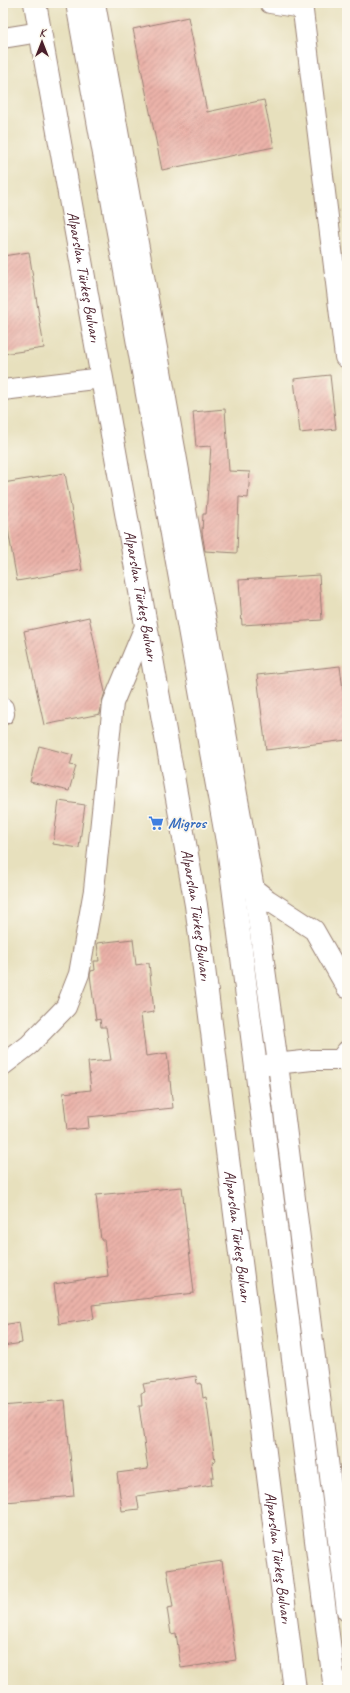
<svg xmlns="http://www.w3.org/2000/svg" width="350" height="1693" font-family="Caveat,sans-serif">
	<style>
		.building { fill: url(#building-hatch) }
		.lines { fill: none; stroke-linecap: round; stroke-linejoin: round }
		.street-casing { stroke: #988074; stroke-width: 22 }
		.secondary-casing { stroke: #988074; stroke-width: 24 }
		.street { stroke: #fff; stroke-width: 20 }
		.secondary { stroke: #fff; stroke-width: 22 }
		.labels { text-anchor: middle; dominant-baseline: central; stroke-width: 3.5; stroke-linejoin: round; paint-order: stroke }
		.street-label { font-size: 16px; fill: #4a1f2b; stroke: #fbf7ec }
		.shop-label { font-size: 16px; font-weight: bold; fill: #366cbe; stroke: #fbf7ec; text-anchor: start }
	</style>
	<defs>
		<pattern id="building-hatch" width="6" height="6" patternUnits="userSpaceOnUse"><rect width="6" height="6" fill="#ebb2a9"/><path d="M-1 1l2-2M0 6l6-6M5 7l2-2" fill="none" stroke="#c0908a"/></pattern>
	</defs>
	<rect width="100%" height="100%" fill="#fbf7ec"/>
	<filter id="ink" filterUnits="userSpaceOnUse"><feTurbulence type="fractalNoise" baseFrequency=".025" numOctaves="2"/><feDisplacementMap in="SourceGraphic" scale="8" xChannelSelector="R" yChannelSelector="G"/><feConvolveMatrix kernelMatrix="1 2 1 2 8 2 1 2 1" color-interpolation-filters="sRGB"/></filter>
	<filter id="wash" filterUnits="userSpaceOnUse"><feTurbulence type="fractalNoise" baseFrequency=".012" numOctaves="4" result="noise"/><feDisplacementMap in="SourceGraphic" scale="16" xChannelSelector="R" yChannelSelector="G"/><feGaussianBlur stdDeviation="0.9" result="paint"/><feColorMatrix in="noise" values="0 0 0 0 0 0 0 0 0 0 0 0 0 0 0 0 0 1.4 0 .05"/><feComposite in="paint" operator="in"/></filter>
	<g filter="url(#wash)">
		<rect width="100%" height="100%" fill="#e7e0bd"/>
		<g id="blocks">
			<!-- building -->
			<path class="building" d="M188 17 207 112 264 100 274 147 162 170 133 29Z
				M29 252 44 348 3 354V256Z
				M330 375 336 429 300 433 294 379Z
				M225 409 229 471 250 472 248 498 239 497 237 553 205 551 202 532 203 514H206L211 446 196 447 193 412Z
				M65 473 82 570 17 581 3 501V483Z
				M319 575 322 620 242 625 239 580Z
				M89 617 105 692 102 702 100 714 44 725 24 631Z
				M340 666 347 721V740L266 750 257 675Z
				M39 746 73 755 70 765 76 766 69 791 30 782Z
				M59 801 85 805 79 848 53 844Z
				M133 939 136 965 149 963 154 1012 141 1014 146 1056 167 1053 173 1108 88 1117 89 1128 67 1130 63 1093 91 1090 88 1062 111 1060 106 1027H101L100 1019 96 1020 90 975 91 971 95 970 94 961H99L97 943Z
				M182 1187 194 1293 92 1305 94 1319 59 1324 54 1284 108 1276 104 1240H101L96 1195Z
				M19 1322 22 1343 3 1346V1325Z
				M196 1376 197 1384 201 1383 203 1398 206 1397 215 1461 212 1462 214 1477H211L212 1485 137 1496 139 1509 122 1511 117 1473 148 1469 139 1406H142L141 1393 145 1392 143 1384Z
				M65 1400 74 1496 6 1502 3 1466V1406Z
				M222 1561 236 1660 181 1668 176 1633 171 1634 167 1608 173 1607 167 1569Z"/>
		</g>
	</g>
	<g filter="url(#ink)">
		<use href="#blocks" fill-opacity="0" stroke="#988074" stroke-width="1"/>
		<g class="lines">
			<!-- street casing -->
			<g class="street-casing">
				<path id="street" d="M95 3 254 889 278 1064 347 1611
					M270 3 302 8
					M302 3 345 357 347 358
					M3 38 40 32
					M3 390 102 378
					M3 708 4 714
					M249 885 268 900 314 930 347 988
					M3 1065 29 1045 66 1007 79 974 94 890 113 703 146 624
					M266 1065 312 1060H340L347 1051"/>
			</g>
			<!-- secondary casing -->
			<g class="secondary-casing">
				<g id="secondary">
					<path id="s1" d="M35 3 196 905 295 1690"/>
					<path d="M77 3 228 847 335 1690"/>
				</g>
			</g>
			<!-- street -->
			<use href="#street" class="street"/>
			<!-- secondary -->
			<use href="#secondary" class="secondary"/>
		</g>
	</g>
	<!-- icons -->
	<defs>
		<g id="supermarket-bare" transform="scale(1.2)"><path d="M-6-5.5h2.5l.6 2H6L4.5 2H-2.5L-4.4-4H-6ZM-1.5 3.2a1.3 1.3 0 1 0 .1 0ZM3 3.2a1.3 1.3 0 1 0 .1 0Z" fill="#3f7fe0" stroke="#fbf7ec" stroke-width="2.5" paint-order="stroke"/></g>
	</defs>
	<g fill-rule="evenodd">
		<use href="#supermarket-bare" x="156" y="823"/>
	</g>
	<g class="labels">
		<!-- street labels -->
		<g class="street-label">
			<text stroke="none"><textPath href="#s1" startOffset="278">Alparslan Türkeş Bulvarı</textPath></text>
			<text stroke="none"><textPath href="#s1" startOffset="602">Alparslan Türkeş Bulvarı</textPath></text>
			<text stroke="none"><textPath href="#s1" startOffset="926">Alparslan Türkeş Bulvarı</textPath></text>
			<text stroke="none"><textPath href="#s1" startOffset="1250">Alparslan Türkeş Bulvarı</textPath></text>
			<text stroke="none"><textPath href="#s1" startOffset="1574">Alparslan Türkeş Bulvarı</textPath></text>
		</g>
		<!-- shop labels -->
		<g class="shop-label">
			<text x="168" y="823">Migros</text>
		</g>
	</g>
	<!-- margin -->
	<rect width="350" height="1693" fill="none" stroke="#fbf7ec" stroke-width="16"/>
	<!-- north arrow -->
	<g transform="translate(42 42)" stroke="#fbf7ec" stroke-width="3" paint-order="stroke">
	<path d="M0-3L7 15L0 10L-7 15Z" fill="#4a1f2b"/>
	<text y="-6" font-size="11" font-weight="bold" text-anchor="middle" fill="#4a1f2b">K</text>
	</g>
</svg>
